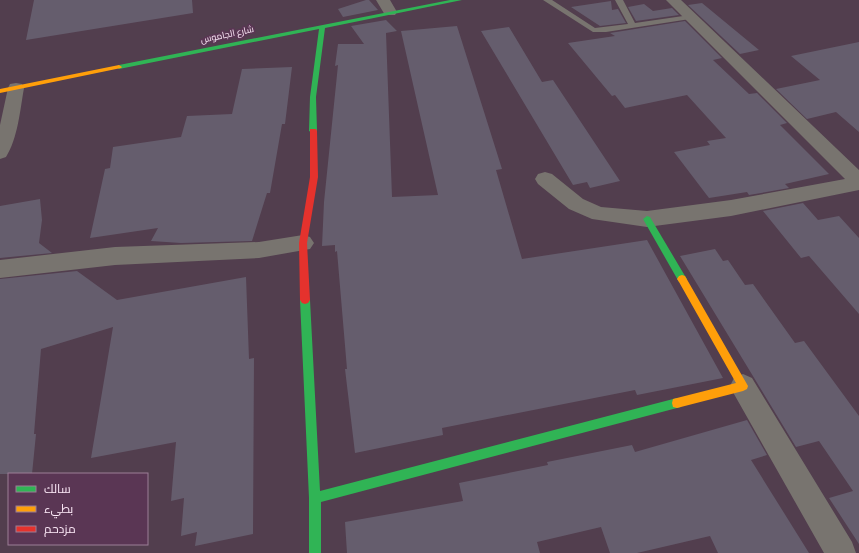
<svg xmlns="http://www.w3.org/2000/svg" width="859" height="553" font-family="Barlow,Cairo,sans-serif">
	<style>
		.building { fill: #655d6d }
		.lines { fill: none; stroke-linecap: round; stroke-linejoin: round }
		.lane { fill: #78746f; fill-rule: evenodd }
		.street { fill: #78746f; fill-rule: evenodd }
		.fast { fill: #30b455; fill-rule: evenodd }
		.slow { fill: #ff9f0a; fill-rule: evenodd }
		.jam { fill: #e5322d; fill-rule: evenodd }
		.labels { text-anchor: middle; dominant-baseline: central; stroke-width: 3.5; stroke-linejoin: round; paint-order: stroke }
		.far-street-label { font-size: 9px; fill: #fdeaf8; stroke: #5a3654 }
	</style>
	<rect width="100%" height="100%" fill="#523e4e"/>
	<!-- building -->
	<path class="building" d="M34 0H192L193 13 26 40Z
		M366 0H369L378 10 343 17 338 9Z
		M611 1 612 10 618 9 626 23 600 26 571 7Z
		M702 3 759 50 740 54 688 5Z
		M644 4 653 11 672 8 679 15 636 21 628 7Z
		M386 20 397 31 386 33 392 197 438 195 401 31 457 26 502 169 496 170 522 259 647 240 723 378 637 395 635 390 442 428 443 435 355 453 345 369H347L337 251 335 252V245L322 246 324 202 338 65 335 66 338 44H364L351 26Z
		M685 21 722 58 713 60 749 94 757 93 787 123 780 125 829 174 785 184 789 188 749 195 747 192 709 198 674 152 710 145 707 141 726 138 687 95 625 108 615 95 612 96 568 43 615 36 610 33Z
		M509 27 542 82 553 80 620 181 590 188 587 182 573 185 481 31Z
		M859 42V132L836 112 807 119 776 89 820 80 791 56Z
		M292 67 285 124H282L270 193H267L252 241 181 243 151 241 158 228 90 238 105 169 110 168 113 147 181 137 187 116 232 114 242 69Z
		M40 199 42 220 39 243 52 253 0 258V206Z
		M803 203 818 220 839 216 859 238V314L809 256 801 258 763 211Z
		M715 249 723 261 728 260 745 285 753 284 795 343 804 341 859 416V544L829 498 853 491 819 441 796 447 680 256Z
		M77 271 117 300 246 277 249 359 254 358 253 534 195 546 197 532 181 536 184 498 171 501 176 442 91 458 113 327 41 349 34 434H36L32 474H0V279Z
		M747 420 767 455 751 460 809 553H718L710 536 637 553H610L601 527 537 542 540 553H347L345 522 463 501 459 483 548 465 547 462 632 445 635 452Z"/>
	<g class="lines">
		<!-- lane -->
		<path class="lane" d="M543 0H552L595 28 628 24 615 0H623L635 23 690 15 694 17 690 19 606 32H593Z"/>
		<!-- street -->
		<path class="street" d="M376 0H390L397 12 395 15H385Z
			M666 0H681L859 170V190L731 216 647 227 592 219 569 209 538 184 535 179 538 174 545 172 552 174 583 199 601 207 647 211 731 200 845 179Z
			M16 83 22 84 24 88C20 110 18 138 6 157L0 159V125L8 88 10 84Z
			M303 235 310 237 314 243 310 249 259 258 115 265 0 278V260L115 247 259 242Z
			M743 374 752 378 852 542 856 553H824L734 394 730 386 734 378Z"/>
		<!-- fast -->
		<path class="fast" d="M450 0H462L325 28 316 97 317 131 313 133 309 131 310 97 319 29 119 69 116 67 119 65Z
			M647 216 650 217 685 276 687 279 685 282H679L643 219Z
			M305 296 308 297 310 300 320 491 677 398 681 399 682 403 681 407 677 408 321 502V553H309V498L300 300 302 297Z"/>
		<!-- slow -->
		<path class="slow" d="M119 65 122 67 121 68 0 93V89Z
			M682 275 685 276 748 386 747 389 743 391 677 408 673 407 672 403 673 399 736 383 679 282 677 279 679 276Z"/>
		<!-- jam -->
		<path class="jam" d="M310 129H316L317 131 318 177 307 243 310 300 308 303 305 304 302 303 300 300 299 243 310 177Z"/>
	</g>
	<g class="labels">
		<!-- far-street labels -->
		<g class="far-street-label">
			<text transform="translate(227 34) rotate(-12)">شارع الجاموس</text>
		</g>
	</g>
	<!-- legend -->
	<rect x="8" y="473" width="140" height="72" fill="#5a3654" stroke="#9b7e96"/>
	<rect x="16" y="486" width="20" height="6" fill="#30b455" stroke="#9b7e96"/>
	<text x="44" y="493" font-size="12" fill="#fdeaf8">سالك</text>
	<rect x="16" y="506" width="20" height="6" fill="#ff9f0a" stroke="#9b7e96"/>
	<text x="44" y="513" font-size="12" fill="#fdeaf8">بطيء</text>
	<rect x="16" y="526" width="20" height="6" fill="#e5322d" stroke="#9b7e96"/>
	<text x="44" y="533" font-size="12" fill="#fdeaf8">مزدحم</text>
</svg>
